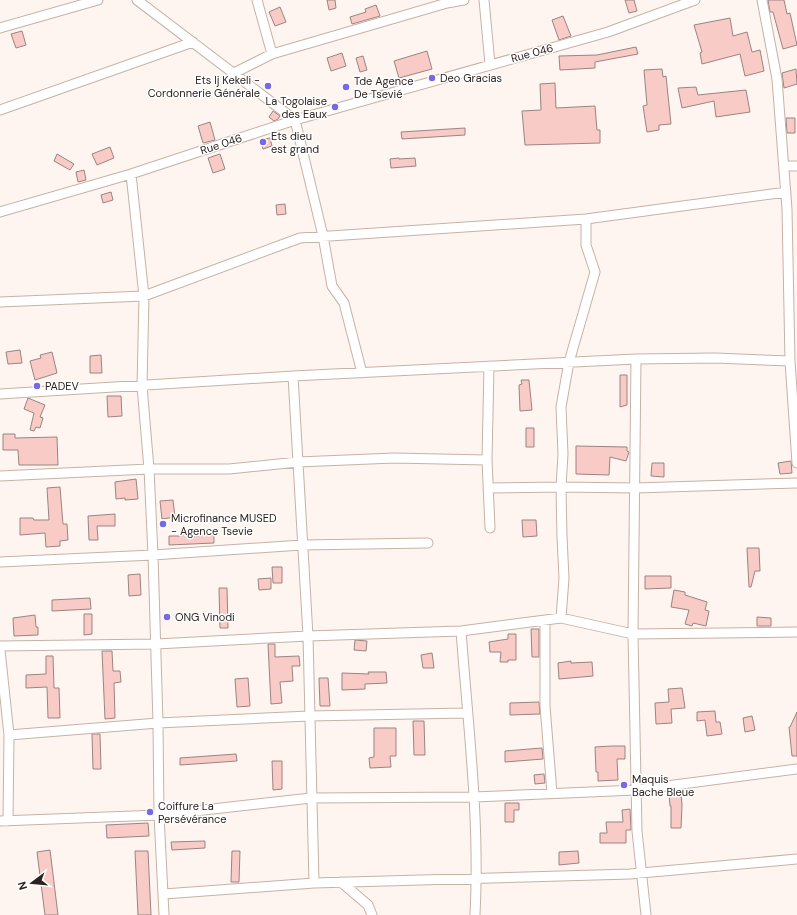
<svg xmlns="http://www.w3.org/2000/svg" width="797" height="915" font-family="'DM Sans',sans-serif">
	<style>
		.building { fill: #f8cbc6; stroke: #9b8481 }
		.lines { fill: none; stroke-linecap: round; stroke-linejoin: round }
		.minor-casing { stroke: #c6b2a6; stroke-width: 11 }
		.minor { stroke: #fff; stroke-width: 9 }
		.poi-dot { fill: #7669e3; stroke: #fff; stroke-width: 1.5 }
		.labels { text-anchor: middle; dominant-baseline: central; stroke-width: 3; stroke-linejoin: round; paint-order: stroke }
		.street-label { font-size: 11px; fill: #2b231f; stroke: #fff }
		.poi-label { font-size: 11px; fill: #2b231f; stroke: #fff; text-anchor: start }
	</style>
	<rect width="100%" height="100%" fill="#fef5f0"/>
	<!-- building -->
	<path class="building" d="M327 0H335L336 8 329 10Z
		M625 0H634L637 11 629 13Z
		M768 0H784L787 14 790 13 797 45 783 49 773 12H770Z
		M376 5 380 16 352 24 350 17 366 12 365 9Z
		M280 7 286 22 275 26 269 12Z
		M563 16 571 36 559 40 552 20Z
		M730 18 733 36 747 32 752 52 760 50 764 71 745 76 740 54 702 64 700 53 702 52 694 25Z
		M22 31 26 45 16 48 11 34Z
		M636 47 638 54 595 62V68L560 70 559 56 597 55Z
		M427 51 432 69 399 78 394 61Z
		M342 53 346 66 331 71 327 58Z
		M363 56 367 70 360 72 356 58Z
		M662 69 663 77 666 76 671 124 659 125V130L647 132 643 106 647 105 644 70Z
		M796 69 797 84 784 88 782 73Z
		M555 83 556 108 595 106 597 130H600V143L525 145 522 111 541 110 540 84Z
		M696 87 698 95 746 90 750 112 716 117 714 101 682 108 678 88Z
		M273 111 280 116 278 119 274 121 269 117Z
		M786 118H795V133H787Z
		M210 122 215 140 203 143 198 126Z
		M465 128V135L402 139 401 132Z
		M270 138 272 146 263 149 260 140Z
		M110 147 114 158 97 165 92 154Z
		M57 154 74 164 70 170 54 161Z
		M220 154 225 169 213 173 208 158Z
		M399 158V159L415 158 416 166 391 168 390 159Z
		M84 170 86 180 78 182 76 172Z
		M111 192 113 200 103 203 101 195Z
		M285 204 286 214 277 215 276 205Z
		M20 350 22 363 8 364 6 352Z
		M52 352 57 373 35 380 30 361 41 358 40 355Z
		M101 355 102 373H90V356Z
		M620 375H627V405L620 407Z
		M521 380H529L532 410 520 411 519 385 522 384Z
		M107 396H121L122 416 108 417Z
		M28 398 45 405 40 417 43 418 40 428 36 427 34 431 30 430 34 413 24 409Z
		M526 428H534V447H526Z
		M3 434H15V438L57 437 58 465H19L18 450H3Z
		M576 446 627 447V451L629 452 626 461 610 457 609 475 576 474Z
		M791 461 792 473 780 474 778 463Z
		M652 463H664V477L651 476Z
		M136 479 138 499 125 500V498L116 499 115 482Z
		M60 487 63 524H67L68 540 60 541V546L46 547 45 533 20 535V518H33L34 520H49L47 488Z
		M173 500 175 517 162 519 160 501Z
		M115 514V526H97L98 540H89L88 516Z
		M522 520H536L537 536 523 537Z
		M193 533 194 536 214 535V543L169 545V536H182V534Z
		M747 548H759L760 571H755L751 587H749Z
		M272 567H282V583H273Z
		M140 574 141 595 129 596 128 575Z
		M645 576H671V588L645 589Z
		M271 578V589L259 590 258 579Z
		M219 588H227L228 628H220Z
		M674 590 685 592V595L707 602 705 610 709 611 706 626 693 623 692 626 685 624 689 610 671 607Z
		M90 598 91 609 52 611V600Z
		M84 614H92V634L84 635Z
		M35 615 36 627H38V635L14 636 13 618Z
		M757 617 771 618V626H757Z
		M531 629H539V657H532Z
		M508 634H516V660H508V662H500L501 652H490L489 642 508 639Z
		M355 640 367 641 366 651 354 650Z
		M268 644H275V657L299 656 300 666H292L293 681 280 682 282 703 271 704Z
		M102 651H112L113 671H120L121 682 114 683 115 718 105 719Z
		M432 653 434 668H423L421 655Z
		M46 656H53L54 688H59L60 718H48L47 687 26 688V675L46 674Z
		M571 661V663L592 662 593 676 559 679 558 663Z
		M368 672H386L387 683 365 684V689L342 690V673L369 674Z
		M248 678 250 706 237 707 235 679Z
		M319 678H328L330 706H320Z
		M682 688 685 708 671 709 672 723 656 724 655 703 669 702 668 689Z
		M539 702 540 714 510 715V703Z
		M715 711 716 722H720L722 734 707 736 705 720 697 721V712Z
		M797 712V756H792L789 727H790Z
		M752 716 755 730 745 732 743 718Z
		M413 721H424L425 755H414Z
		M374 728H396V756H390L391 767 370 768 369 758 374 757Z
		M92 734H100L101 769H93Z
		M612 746H625V759H617L618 780 598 781V772H596L595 747Z
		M542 748 543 759 505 762V751Z
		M236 754 237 761 180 765V758Z
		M272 761H282V789L273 790Z
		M544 774 545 783 535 784 534 775Z
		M681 793 682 805 681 828H671V806H670L669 794Z
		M505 803H519V810H514V822H505Z
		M630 809 631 830H626V843H600V833H607L606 822H623L622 810Z
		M148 823 149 836 107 838 106 825Z
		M205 841V848L172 850 171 842Z
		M50 850 58 915H45L37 852Z
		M135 851H148L151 915H138Z
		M232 851H240L239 882H231Z
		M578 851 579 863 559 865V852Z"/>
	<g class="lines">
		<!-- minor casing -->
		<g class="minor-casing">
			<path id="minor" d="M137 0 295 120 323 236 332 286 344 303 362 373
				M257 0 272 54
				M484 0 490 64
				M762 0 777 79 787 209 790 361 797 463
				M0 28 98 0
				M234 73 272 54 447 3 464 0
				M0 110 193 42
				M784 166H797
				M131 174 144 296 142 386 149 469 153 555 158 723 159 815 164 915
				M0 212 131 174 295 120 608 32 695 0
				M0 302 144 296 300 238 586 219 786 192
				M636 359 715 358 790 361
				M489 366 487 460 490 528
				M293 376 308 636 314 883
				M0 394 293 376 636 359 633 634 637 831 646 915
				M0 476 149 469H229L298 462 394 458 487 460
				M488 488 561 487 635 488 797 483
				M0 562 153 555 302 545 428 543
				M561 618 564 578 562 537 561 487 563 454 561 407 569 362 595 272 586 245V219
				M545 621V706L552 793
				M461 631C468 725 480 820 475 915
				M0 646 156 644 308 636 461 631 561 618 633 634 797 632
				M0 650 9 735 8 821
				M9 735 158 723 309 716 467 713
				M0 821 159 815 311 798 474 797 636 790 797 769
				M341 882 368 905 372 915
				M164 894 314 883 630 874 797 859"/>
		</g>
		<!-- minor -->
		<use href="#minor" class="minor"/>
	</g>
	<!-- markers -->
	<g class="poi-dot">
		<circle cx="432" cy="78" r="4"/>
		<circle cx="268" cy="86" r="4"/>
		<circle cx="346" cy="87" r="4"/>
		<circle cx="335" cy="107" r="4"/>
		<circle cx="263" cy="142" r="4"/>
		<circle cx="37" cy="386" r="4"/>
		<circle cx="163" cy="524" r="4"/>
		<circle cx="167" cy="617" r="4"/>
		<circle cx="624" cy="785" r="4"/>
		<circle cx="150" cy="812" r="4"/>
	</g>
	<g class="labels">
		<!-- street labels -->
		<g class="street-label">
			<text transform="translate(532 53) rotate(-15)">Rue 046</text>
			<text transform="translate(221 144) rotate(-18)">Rue 046</text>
		</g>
		<!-- poi labels -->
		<g class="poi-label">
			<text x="440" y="78">Deo Gracias</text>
			<text x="260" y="80" text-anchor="end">Ets Ij Kekeli -<tspan x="260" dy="13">Cordonnerie Générale</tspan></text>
			<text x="354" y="81">Tde Agence<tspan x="354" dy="13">De Tsevié</tspan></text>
			<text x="327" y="101" text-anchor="end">La Togolaise<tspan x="327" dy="13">des Eaux</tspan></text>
			<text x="271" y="136">Ets dieu<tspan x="271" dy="13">est grand</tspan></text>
			<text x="45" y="386">PADEV</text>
			<text x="171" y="518">Microfinance MUSED<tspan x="171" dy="13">- Agence Tsevie</tspan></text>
			<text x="175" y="617">ONG Vinodi</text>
			<text x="632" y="779">Maquis<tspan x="632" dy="13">Bache Bleue</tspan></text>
			<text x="158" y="806">Coiffure La<tspan x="158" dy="13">Persévérance</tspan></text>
		</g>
	</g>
	<!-- north arrow -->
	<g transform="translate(32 883) rotate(254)" stroke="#ffffff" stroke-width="3" paint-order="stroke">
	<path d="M0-3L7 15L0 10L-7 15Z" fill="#2b231f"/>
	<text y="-6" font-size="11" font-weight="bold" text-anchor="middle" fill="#2b231f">N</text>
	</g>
</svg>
